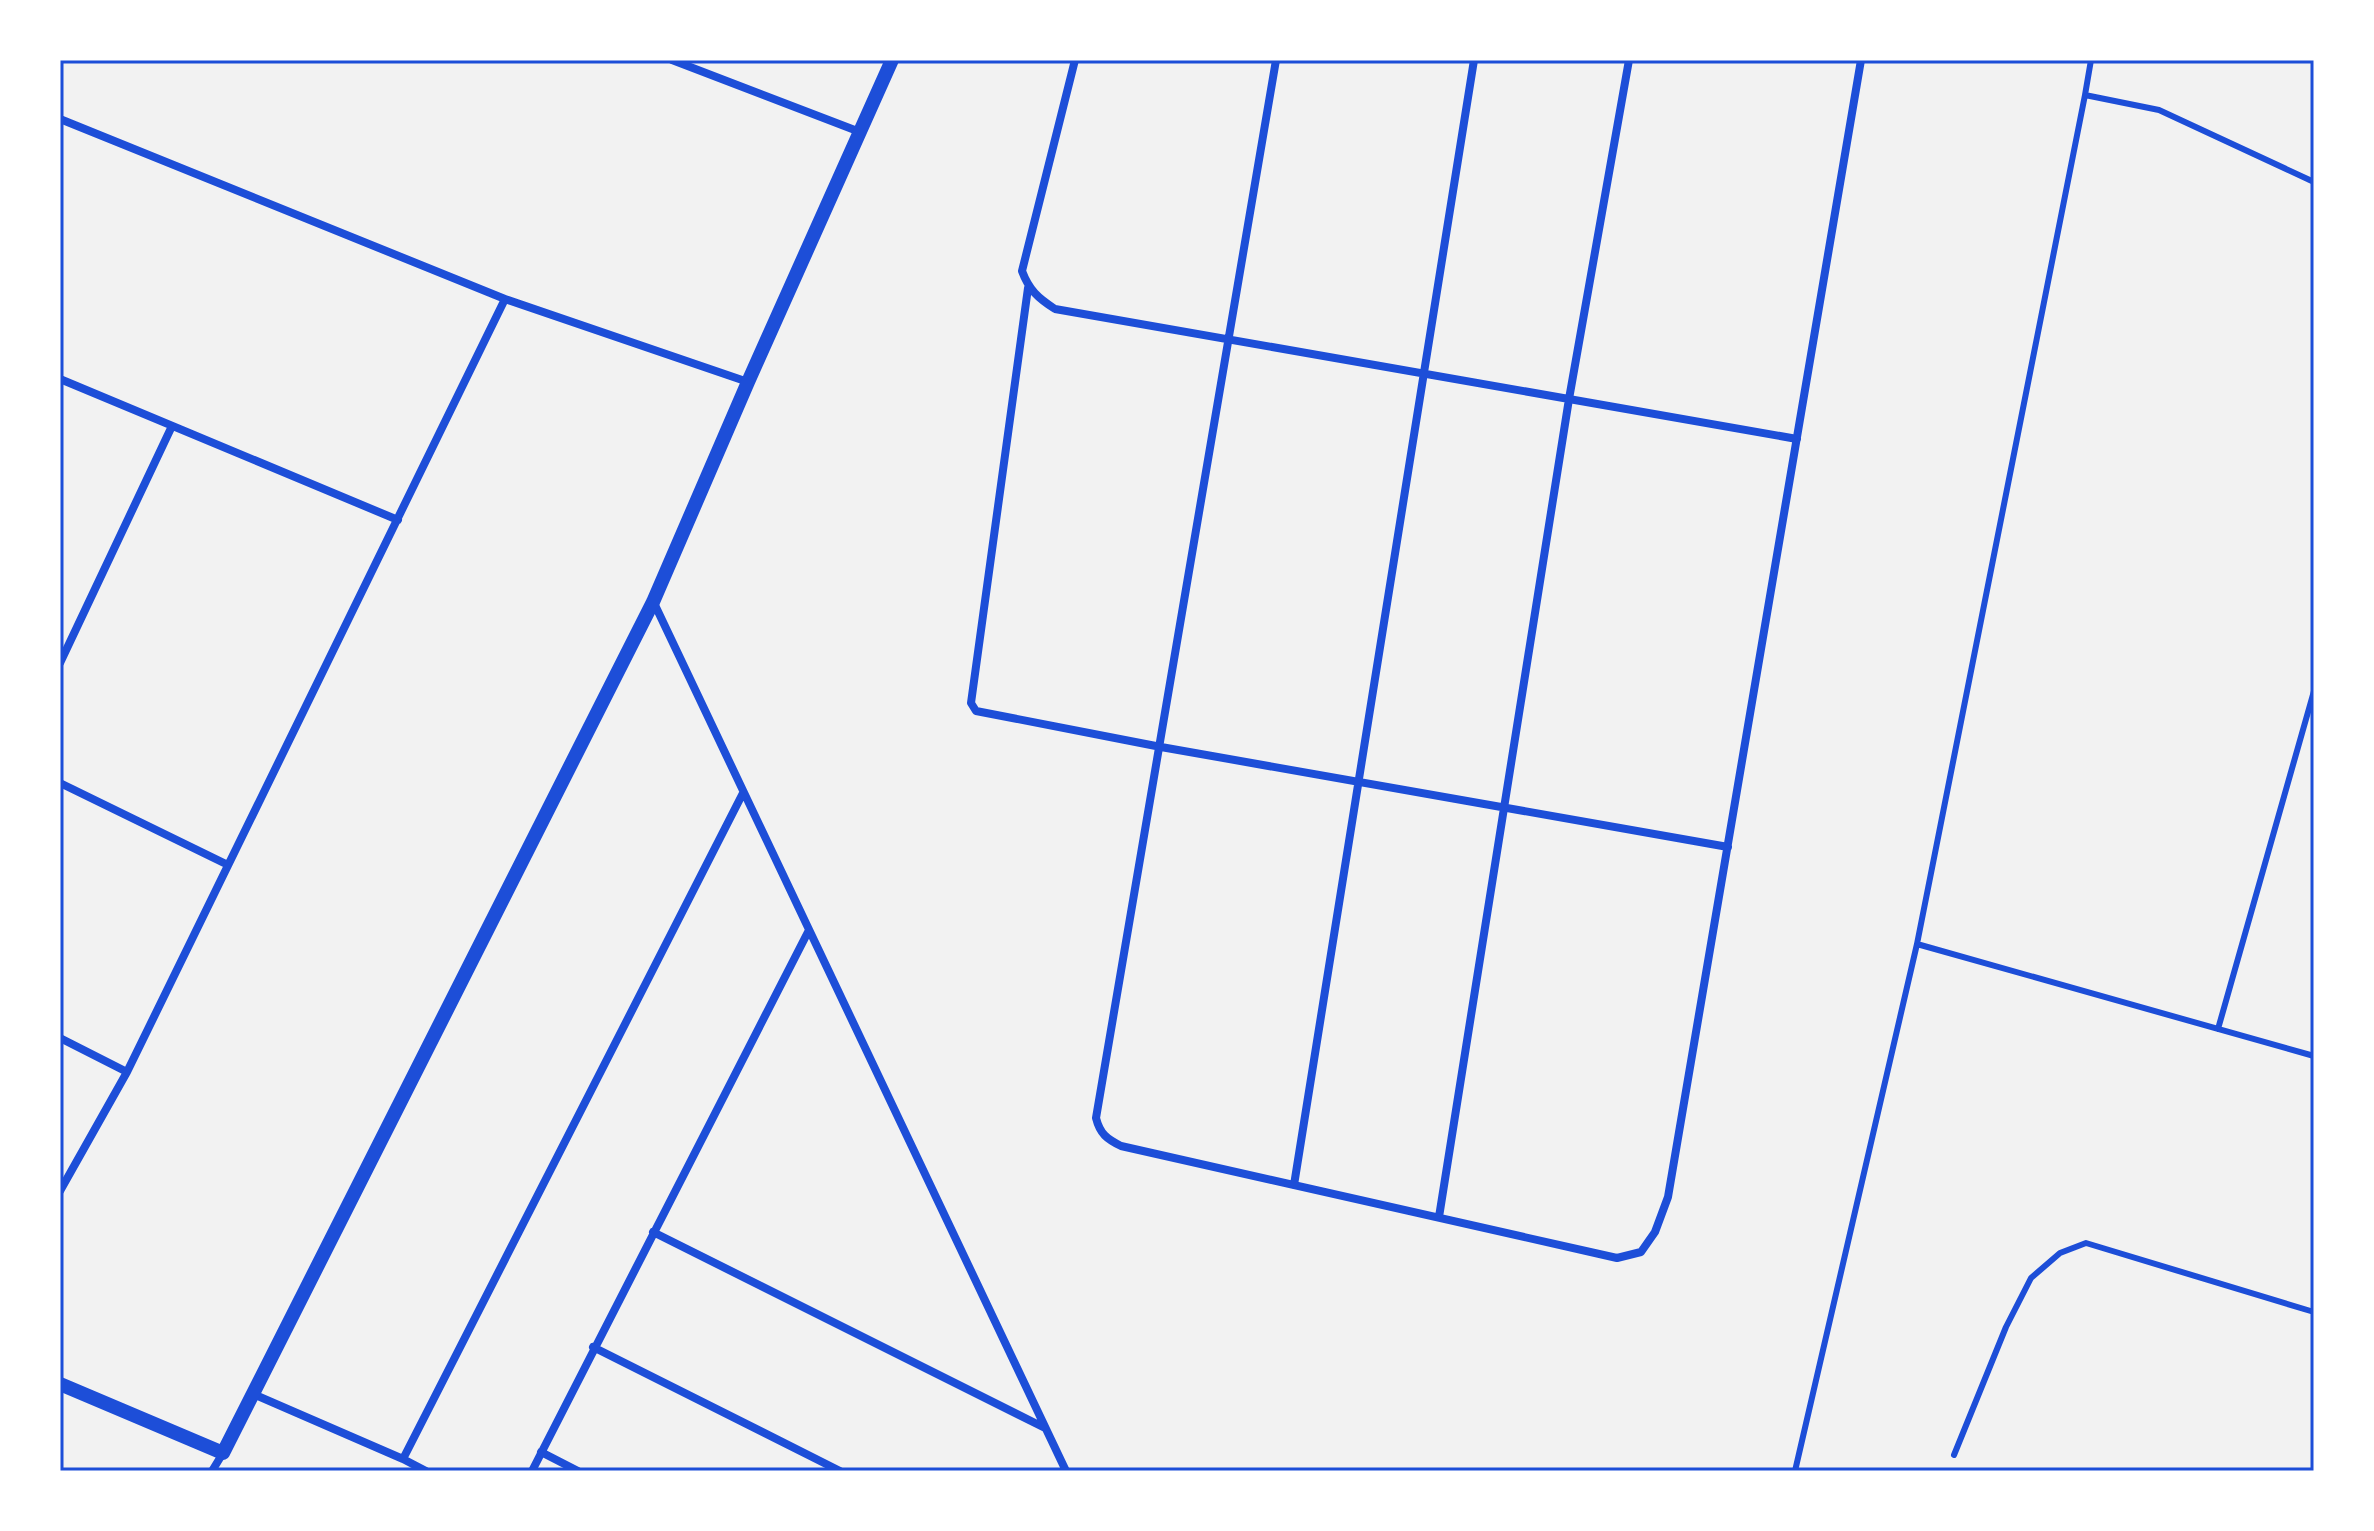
<svg xmlns="http://www.w3.org/2000/svg" width="2374" height="1531" font-family="'Nunito Sans',sans-serif">
	<style>
		.lines { fill: none; stroke-linecap: round; stroke-linejoin: round }
		.service { stroke: #1d4ed8; stroke-width: 6 }
		.minor { stroke: #1d4ed8; stroke-width: 8 }
		.tertiary { stroke: #1d4ed8; stroke-width: 14 }
		.neatline { fill: none; stroke: #1d4ed8; stroke-width: 3 }
	</style>
	<rect width="100%" height="100%" fill="#f2f2f2"/>
	<g class="lines">
		<!-- service -->
		<path class="service" d="M2091 60 2085 95 2159 110 2314 182
			M1917 944 2314 1056
			M2218 1029 2314 691
			M1954 1455 2006 1327 2031 1278 2060 1253 2086 1243 2314 1312
			M1795 1471 1917 944 2085 95"/>
		<!-- minor -->
		<path class="minor" d="M672 60 860 132
			M1075 60 1022 271C1029 290 1038 298 1055 309L1797 439
			M1276 60C1214 412 1158 766 1096 1118 1100 1134 1107 1139 1121 1146L1617 1258 1641 1252 1655 1232 1668 1197 1861 60
			M60 119 505 299
			M1028 288 971 703 976 711 1161 747 1728 847
			M60 379 398 520
			M654 603 1066 1471
			M60 663 172 426
			M60 783 226 864
			M60 1038 127 1072
			M1294 1185 1474 60
			M60 1191 127 1072 505 299 748 382
			M1439 1217 1569 399 1629 60
			M653 1232 1045 1428
			M593 1347 840 1471
			M253 1394 403 1459 426 1471
			M541 1452 578 1471
			M403 1459 743 793
			M212 1471 223 1453
			M532 1471 809 930"/>
		<!-- tertiary -->
		<path class="tertiary" d="M60 1384 223 1453 653 602 748 382 892 60"/>
	</g>
	<!-- border -->
	<rect width="2374" height="1531" fill="none" stroke="#ffffff" stroke-width="124"/>
	<rect x="62" y="62" width="2250" height="1407" class="neatline"/>
</svg>
